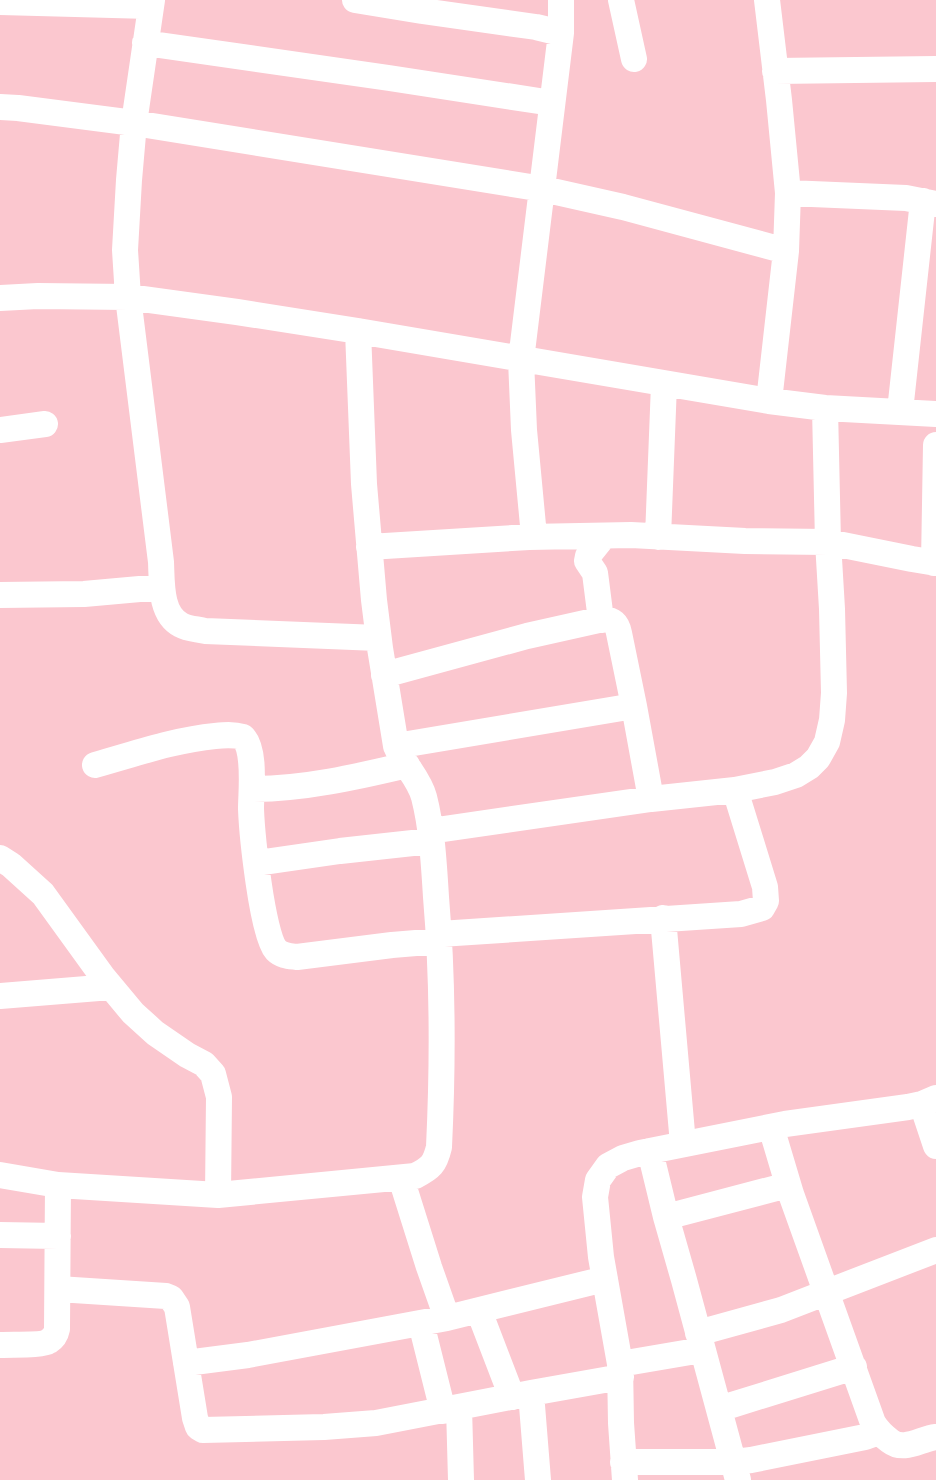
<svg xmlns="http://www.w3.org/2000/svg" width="936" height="1480" font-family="'Source Sans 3',sans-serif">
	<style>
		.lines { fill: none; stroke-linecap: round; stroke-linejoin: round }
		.street { stroke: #fff; stroke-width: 26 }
	</style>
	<rect width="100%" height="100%" fill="#fbc7cf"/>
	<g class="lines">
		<!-- street -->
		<path class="street" d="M152 0 134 123 129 180 125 250 128 297 161 562C162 583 160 614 181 625 188 629 197 629 205 631L378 638
			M355 0 422 11 536 27 561 33
			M621 0 634 59
			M767 0 779 100 788 193 786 251 769 401
			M0 2 150 6
			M145 43 389 78 552 103
			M775 71 936 69
			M0 107 18 108 134 123 543 189 623 207 786 251
			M788 193 906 198 936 204
			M0 298 38 296 128 297 237 312 358 331 769 401 825 408 936 414
			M900 411 923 201
			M0 430 45 424
			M534 536 524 430 521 360 561 33V0
			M658 537 664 384
			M369 547 529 537 631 535 745 541 828 542 912 559 936 563
			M934 563 936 445
			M0 595 84 594 162 587
			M601 620 595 573 587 561 588 556 604 536
			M384 675 527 636 603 619C613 620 617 623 619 633L634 706 651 799
			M396 746 634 706
			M95 765C135 754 174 740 215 736 224 735 233 734 243 737 256 751 251 790 251 809 252 834 262 934 276 950 282 956 289 956 297 957L392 945 440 941
			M252 789C304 789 356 777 407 765
			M430 831 651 799 735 790 775 782 796 775 809 767 818 758 827 742 832 720 834 693 832 609 828 542 825 408
			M0 858 11 865 43 894 103 977 133 1013 155 1033 187 1055 204 1064 213 1074 219 1097 218 1195
			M257 863 340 851 431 841
			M663 918 683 1144
			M440 934 741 914 762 908 766 901 765 887 735 790
			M0 996 111 987
			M922 1104 936 1146
			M771 1127 791 1194 873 1423C878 1431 882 1435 890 1441 904 1452 920 1439 936 1437
			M650 1151 666 1217 684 1280 738 1480
			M0 1175 58 1185
			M401 1178 429 1267 447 1318
			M666 1217 788 1185
			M0 1235 58 1236
			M58 1289 166 1296 171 1298 177 1307 195 1418 198 1427 203 1430 324 1427 376 1423 531 1393 621 1377
			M479 1311 512 1397
			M421 1323 443 1411
			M698 1333 781 1310 936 1250
			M0 1345C10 1344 42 1346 49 1341 54 1338 56 1334 57 1329L58 1185 218 1195 415 1176C431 1168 435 1164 439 1147 443 1063 443 980 436 897 434 865 432 828 424 797 419 778 403 764 396 746L380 648 374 600 364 484 358 331
			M186 1363 248 1355 447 1318 605 1279
			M620 1364 702 1350
			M531 1393 538 1480
			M459 1407 461 1480
			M719 1409 854 1367
			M623 1462H734L751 1460 865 1437 879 1432
			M625 1480 621 1423 620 1364 601 1257 595 1197 598 1180 608 1166 623 1158 640 1153 785 1124 908 1107 922 1104 936 1098"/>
	</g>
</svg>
